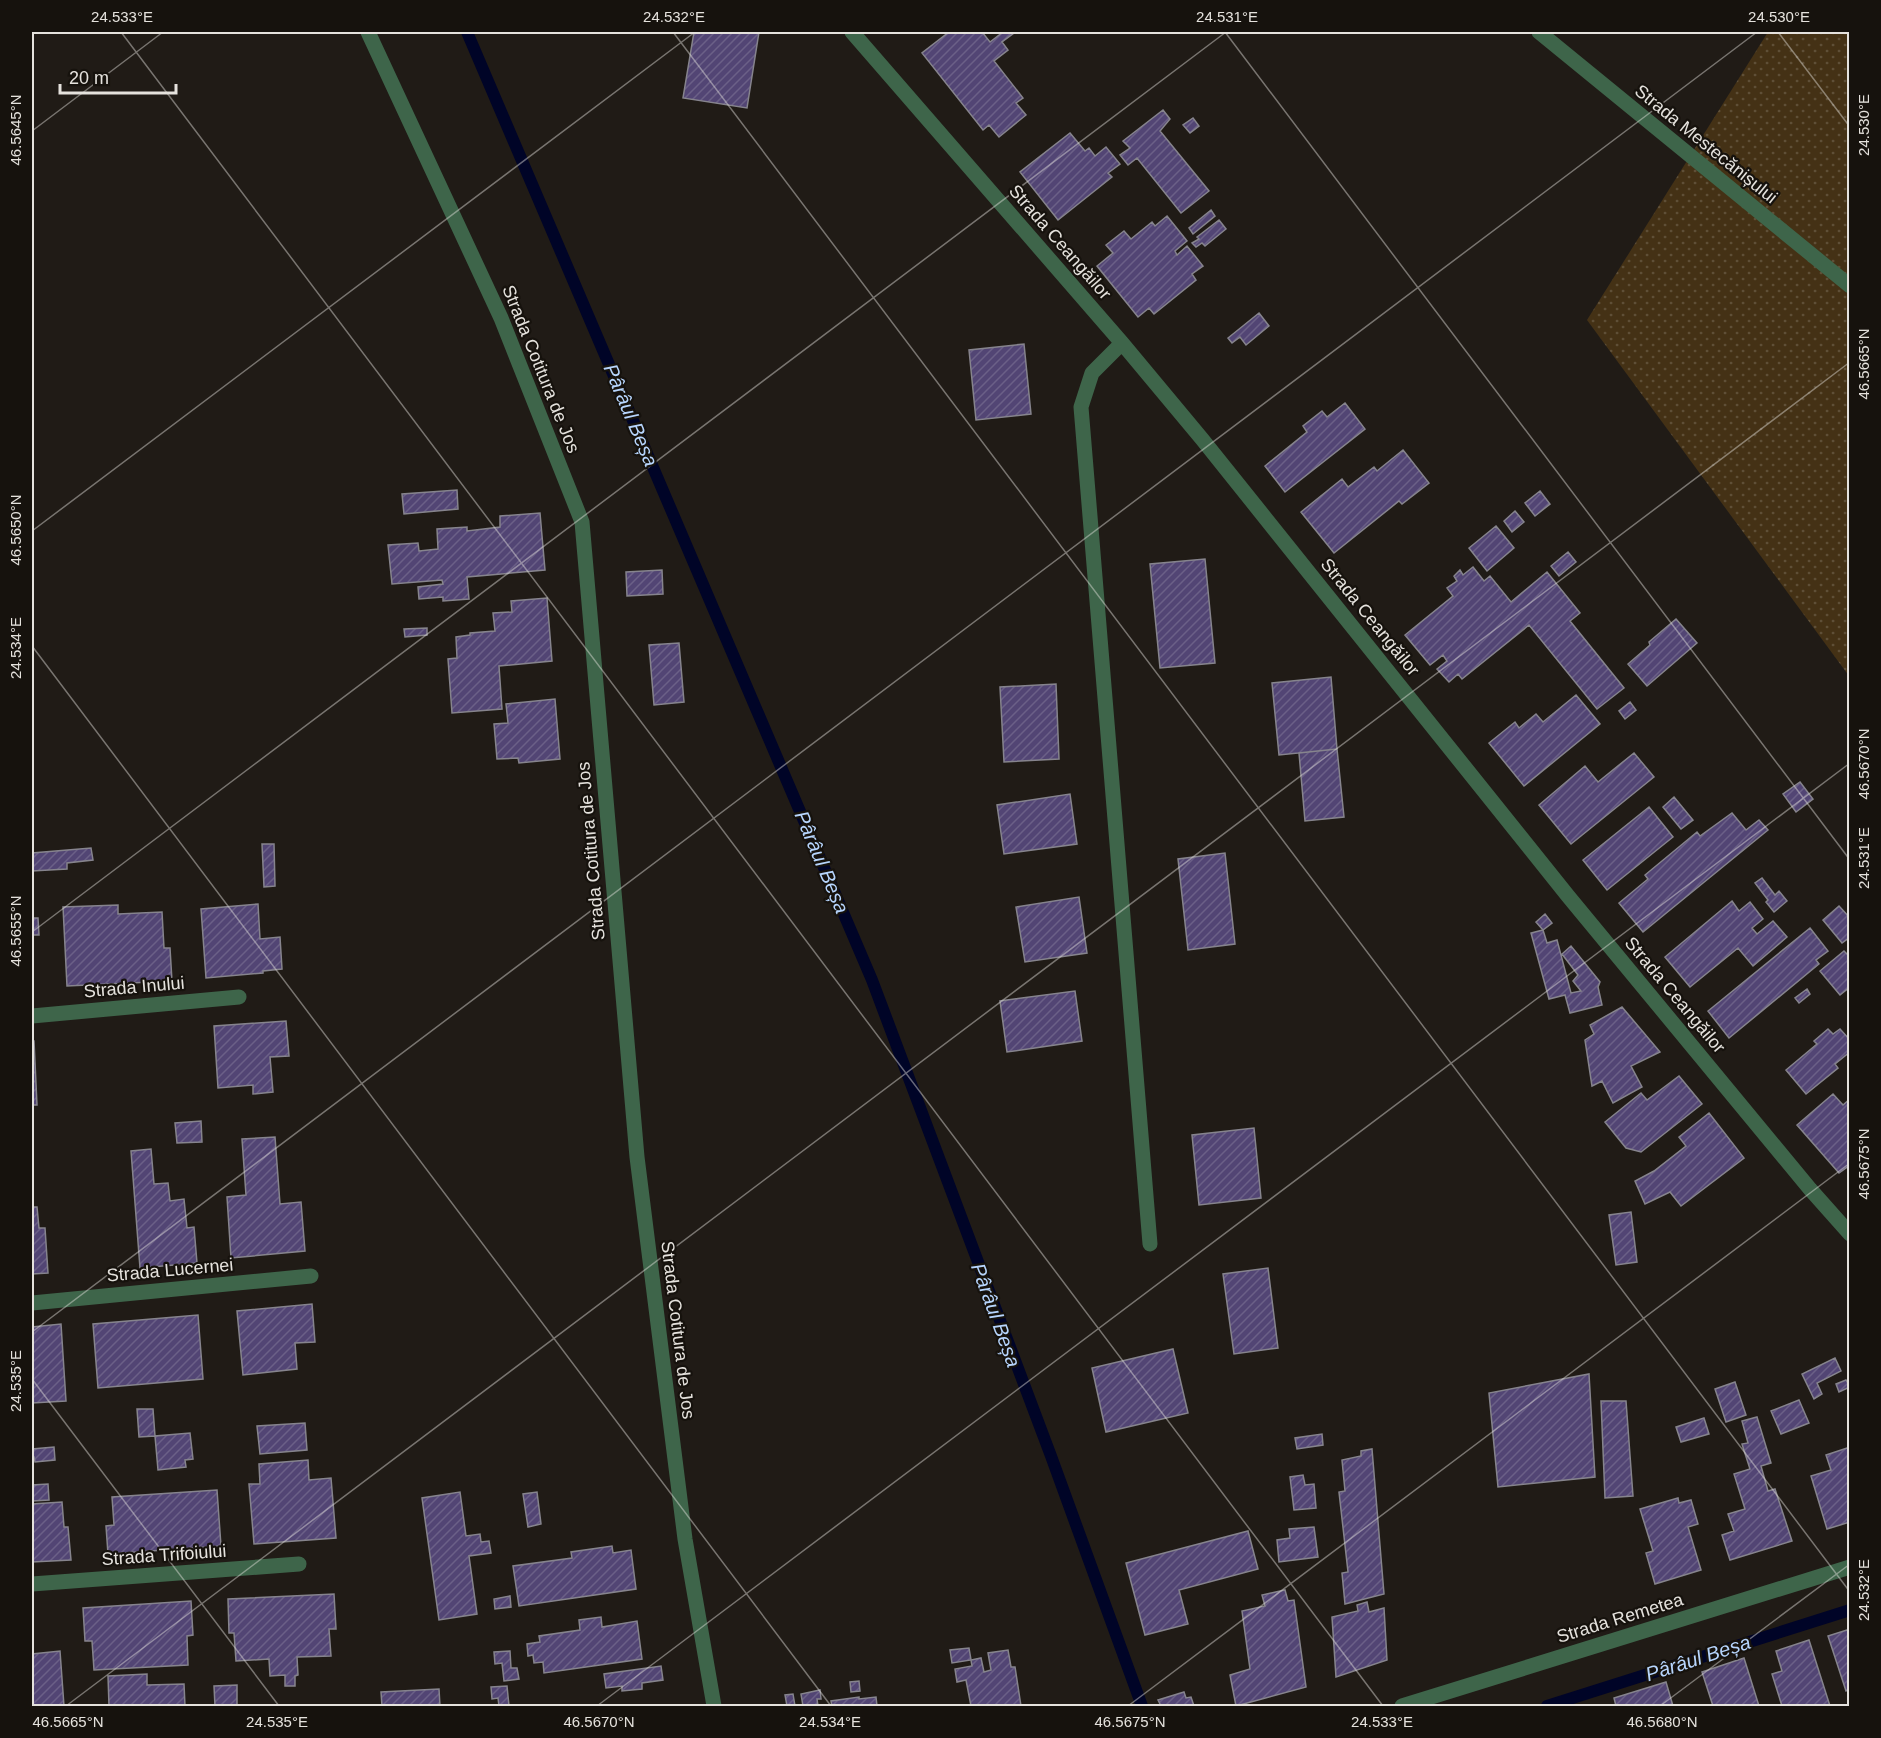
<svg xmlns="http://www.w3.org/2000/svg" width="1881" height="1738" font-family="Helvetica,sans-serif">
	<style>
		.grass { fill: url(#grass-dots) }
		.lines { fill: none; stroke-linecap: round; stroke-linejoin: round }
		.stream { stroke: #000427; stroke-width: 12 }
		.building { fill: url(#building-hatch); stroke: #86848d; stroke-width: 1.5 }
		.minor { stroke: #3e654a; stroke-width: 15 }
		.ticks { fill: none; stroke: #e5e2dd; stroke-width: 1.5; stroke-opacity: 0.45 }
		.labels { text-anchor: middle; dominant-baseline: central; stroke-width: 4.5; stroke-linejoin: round; paint-order: stroke }
		.street-label { font-size: 18px; fill: #e5e2dd; stroke: #16120d }
		.water-label { font-size: 20px; font-style: italic; fill: #b7d5fd; stroke: #16120d }
		.neatline { fill: none; stroke: #e5e2dd; stroke-width: 2 }
		.ticks-label { font-size: 15px; text-anchor: middle; fill: #e5e2dd }
	</style>
	<defs>
		<pattern id="grass-dots" width="8" height="8" patternUnits="userSpaceOnUse" patternTransform="scale(1.5)"><rect width="8" height="8" fill="#443115"/><path d="M2 2h.1M6 6h.1" fill="none" stroke="#5f4f37" stroke-width="1.8" stroke-linecap="round"/></pattern>
		<pattern id="building-hatch" width="6" height="6" patternUnits="userSpaceOnUse" patternTransform="scale(1.5)"><rect width="6" height="6" fill="#524574"/><path d="M-1 1l2-2M0 6l6-6M5 7l2-2" fill="none" stroke="#6b6087"/></pattern>
	</defs>
	<rect width="100%" height="100%" fill="#201b16"/>
	<!-- grass -->
	<path class="grass" d="M1768 32H1849V676L1587 320Z"/>
	<g class="lines">
		<!-- stream -->
		<path class="stream" d="M467 32 872 980 1051 1456 1142 1706
			M1547 1706 1850 1610"/>
	</g>
	<!-- building -->
	<path class="building" d="M694 32H759L747 108 683 98Z
		M949 32H982L990 42 1003 32 1014 33 1002 42 1008 50 994 61 1023 98 1016 103 1026 115 999 137 989 125 983 130 922 53Z
		M1163 110 1170 119 1160 131 1209 191 1181 213 1137 158 1128 165 1120 155 1130 148 1123 141Z
		M1193 118 1199 126 1190 133 1183 125Z
		M1070 133 1085 151 1089 148 1095 156 1106 147 1120 164 1108 173 1112 177 1058 220 1020 172Z
		M1211 210 1215 216 1193 234 1189 228Z
		M1167 216 1187 241 1175 251 1177 255 1187 246 1203 266 1192 274 1196 280 1154 314 1149 308 1138 317 1097 266 1113 253 1106 245 1124 231 1131 239 1152 222 1155 226Z
		M1219 220 1226 229 1205 246 1202 243 1196 247 1192 243 1199 239 1197 237Z
		M1259 313 1269 326 1246 345 1240 337 1232 343 1228 338Z
		M1024 344 1031 414 976 420 969 350Z
		M1345 403 1365 429 1285 492 1265 466 1307 432 1303 426 1322 411 1327 417Z
		M1403 450 1429 483 1402 504 1399 501 1334 553 1301 512 1342 479 1348 487 1374 467 1377 471Z
		M457 490 458 509 404 514 402 494Z
		M1540 491 1550 504 1535 516 1525 503Z
		M1515 511 1524 522 1512 532 1504 521Z
		M540 513 545 570 467 577 469 599 443 601V597L419 599 418 587 443 584 442 580 392 584 388 545 418 543 419 551 438 549 437 529 467 527V531L500 527V516Z
		M1496 526 1514 548 1487 571 1469 548Z
		M1568 552 1576 562 1559 576 1551 566Z
		M1205 559 1215 663 1160 668 1150 564Z
		M1473 567 1484 581 1490 576 1511 602 1547 572 1580 613 1570 621 1624 688 1597 709 1529 625 1462 679 1458 674 1449 682 1437 669 1447 661 1443 655 1430 665 1405 635 1453 596 1447 588 1457 581 1454 576 1460 570 1463 575Z
		M662 570 663 594 627 596 626 572Z
		M547 598 552 661 499 666 502 709 452 713 448 659 457 658 456 637 470 635V633L495 631 493 613 512 612 511 601Z
		M1676 619 1697 643 1647 686 1628 664 1650 645 1649 642Z
		M427 628V635L405 637 404 629Z
		M679 643 684 702 654 705 649 645Z
		M1331 677 1337 749 1279 755 1272 683Z
		M1056 684 1059 759 1004 762 1000 687Z
		M1576 695 1600 724 1524 786 1489 743 1515 722 1519 728 1536 714 1543 722Z
		M555 699 560 759 519 763 518 758 497 759 494 724 508 723 506 704Z
		M1630 702 1636 710 1625 719 1619 711Z
		M1337 749 1344 817 1305 821 1299 753Z
		M1634 753 1654 777 1571 844 1539 805 1585 766 1598 782Z
		M1800 782 1813 799 1796 812 1783 794Z
		M1070 794 1077 844 1004 854 997 805Z
		M1674 797 1693 820 1681 829 1663 807Z
		M1649 807 1673 837 1607 890 1583 860Z
		M1732 813 1746 830 1759 820 1768 830 1643 932 1619 903 1648 879 1645 875 1697 832 1700 836Z
		M262 844H274L275 886 264 887Z
		M91 848 93 860 67 863V869L32 871V853Z
		M1225 853 1235 944 1188 950 1178 859Z
		M1762 878 1775 895 1779 891 1787 901 1774 912 1766 902 1768 900 1755 883Z
		M1079 897 1087 953 1025 962 1016 907Z
		M1732 901 1739 911 1750 902 1763 919 1752 928 1757 934 1773 921 1787 937 1753 966 1738 948 1690 987 1665 957Z
		M258 904 260 939 280 937 282 969 263 971V973L206 978 201 909Z
		M118 905V914L162 912 164 948H170L172 981 67 986 63 907Z
		M1839 906 1850 918V937L1842 943 1823 920Z
		M1545 914 1552 923 1543 930 1536 922Z
		M32 918H38L39 935H32Z
		M1810 928 1828 951 1816 960 1819 964 1729 1038 1708 1011Z
		M1543 930 1547 943 1557 940 1571 993 1581 991 1573 981 1578 975 1562 954 1571 946 1600 982 1598 987 1602 1005 1570 1013 1565 995 1549 999 1531 933Z
		M1844 951 1850 957V987L1840 995 1820 971Z
		M1807 989 1810 994 1799 1003 1795 998Z
		M1075 991 1082 1041 1007 1052 1000 1001Z
		M1622 1007 1660 1052 1631 1066 1642 1087 1613 1103 1602 1081 1592 1086 1585 1040 1594 1034 1590 1025Z
		M286 1021 289 1056 270 1057 273 1092 253 1094V1085L218 1088 214 1026Z
		M1828 1029 1833 1034 1840 1029 1850 1040V1052L1835 1064 1838 1068 1806 1094 1786 1070 1817 1044 1814 1041Z
		M32 1041H34L37 1105H32Z
		M1679 1076 1702 1104 1641 1152 1626 1148 1605 1122 1641 1093 1647 1100Z
		M1833 1094 1843 1105 1850 1099V1165L1839 1173 1797 1125Z
		M1709 1113 1744 1158 1681 1206 1670 1192 1645 1204 1635 1181 1654 1171 1686 1146 1679 1137Z
		M201 1121 202 1142 177 1143 175 1123Z
		M1254 1128 1261 1198 1199 1205 1192 1135Z
		M275 1137 280 1204 301 1202 305 1251 231 1258 227 1197 246 1195 242 1139Z
		M151 1149 154 1184 168 1183 170 1201 184 1199 187 1228 194 1227 197 1263 140 1268 131 1151Z
		M32 1207H37L39 1228H45L48 1273 32 1274Z
		M1631 1212 1637 1262 1616 1265 1609 1215Z
		M1268 1268 1278 1348 1234 1354 1223 1274Z
		M312 1304 315 1342 295 1343 297 1369 243 1375 237 1311Z
		M198 1315 203 1379 98 1388 93 1324Z
		M61 1324 66 1401 32 1403V1327Z
		M1173 1349 1188 1413 1106 1432 1092 1368Z
		M1835 1358 1841 1371 1817 1383 1822 1394 1814 1399 1802 1374Z
		M1589 1374 1595 1477 1498 1487 1489 1393Z
		M1846 1380 1850 1387 1839 1392 1836 1384Z
		M1735 1382 1746 1415 1726 1422 1715 1389Z
		M1799 1400 1809 1423 1781 1434 1771 1411Z
		M1601 1401H1626L1633 1496 1605 1498Z
		M137 1409H153L155 1436 139 1437Z
		M1757 1417 1771 1463 1761 1466 1768 1491 1775 1489 1792 1541 1730 1560 1722 1535 1734 1531 1728 1514 1745 1509 1734 1474 1750 1469 1742 1444 1748 1443 1742 1421Z
		M1704 1418 1709 1434 1681 1442 1676 1427Z
		M305 1423 307 1450 260 1454 257 1426Z
		M190 1433 193 1459 185 1460 186 1467 158 1470 155 1436Z
		M1322 1434 1323 1445 1297 1449 1295 1438Z
		M54 1447 55 1460 35 1462 34 1457H32V1449Z
		M1850 1447V1522L1827 1529 1811 1476 1831 1470 1826 1455Z
		M1372 1449 1384 1594 1345 1604 1342 1573 1348 1572 1339 1492 1345 1491 1342 1460 1361 1456V1451Z
		M308 1460 309 1480 331 1478 336 1538 254 1544 249 1484H260L259 1464Z
		M1303 1475 1305 1485 1314 1484 1316 1508 1294 1510 1290 1477Z
		M48 1484 49 1500 32 1501V1485Z
		M217 1490 221 1546 108 1554 106 1526 114 1525 112 1497Z
		M460 1492 466 1536 480 1534 481 1542 489 1541 491 1553 469 1556 477 1614 439 1620 422 1498Z
		M537 1492 541 1524 528 1527 523 1494Z
		M1678 1498 1679 1503 1691 1500 1698 1524 1688 1527 1701 1570 1655 1584 1646 1553 1653 1551 1640 1509Z
		M62 1502 64 1527H68L71 1560 32 1562V1504Z
		M1314 1527 1318 1557 1279 1562 1277 1540 1290 1538 1289 1529Z
		M1248 1531 1258 1569 1179 1590 1188 1624 1145 1635 1126 1563Z
		M612 1546 613 1553 631 1550 636 1589 519 1606 513 1566 572 1558 571 1552Z
		M1285 1590 1288 1601 1294 1600 1306 1687 1236 1706 1230 1675 1250 1669 1242 1611 1265 1606 1262 1595Z
		M334 1594 336 1629H329L331 1656 297 1657 298 1675 295 1676V1686H285V1675L270 1676 269 1659 236 1661 234 1633H229L228 1599Z
		M510 1596 511 1607 495 1609 494 1599Z
		M191 1601 193 1635 187 1636 188 1665 94 1670 92 1641H85L83 1608Z
		M1367 1602 1369 1612 1384 1608 1387 1660 1336 1677 1332 1617 1358 1611 1357 1605Z
		M601 1617 602 1627 637 1621 642 1659 544 1673 543 1662 534 1663 533 1655 528 1656 527 1644 540 1642 539 1636 580 1630 579 1620Z
		M1850 1629V1689L1846 1691 1828 1636Z
		M1809 1640 1830 1706H1782L1772 1674 1782 1671 1776 1651Z
		M969 1648 971 1660 952 1663 950 1650Z
		M1008 1650 1011 1667H1015L1021 1706H971L966 1680 957 1682 955 1669 972 1666 971 1660 981 1658 984 1672 991 1670 988 1653Z
		M60 1651 64 1706H32V1654Z
		M510 1651 511 1668H517L519 1679 504 1681 502 1663 495 1664 494 1652Z
		M1744 1658 1759 1706H1713L1702 1672Z
		M661 1666 663 1680 642 1683V1689L622 1691V1686L606 1688 604 1674Z
		M147 1674V1685L184 1684 185 1706H109L108 1676Z
		M859 1681 860 1691 851 1692 850 1682Z
		M1666 1682 1673 1706H1616L1614 1698Z
		M237 1685V1706H215L214 1686Z
		M507 1686 509 1706H499L498 1698 492 1699 491 1687Z
		M439 1689 440 1706H382L381 1692Z
		M820 1690 821 1699H817L818 1706H803L801 1694Z
		M1184 1692 1186 1698 1191 1697 1194 1706H1161L1158 1700Z
		M793 1694 795 1706H787L785 1695Z
		M859 1697V1699L876 1697 877 1706H832L831 1701Z"/>
	<g class="lines">
		<!-- minor -->
		<path class="minor" d="M368 32 501 318 582 522 637 1157 685 1539 714 1706
			M852 32 1122 343 1202 439 1568 896 1810 1189 1850 1234
			M1539 32 1850 286
			M1122 343 1092 373 1081 407 1150 1244
			M32 1016 239 997
			M32 1303 311 1276
			M32 1584 299 1564
			M1402 1706 1850 1567"/>
	</g>
	<!-- ticks -->
	<path class="ticks" d="M121 32 1383 1706M673 32 1850 1592M1225 32 1850 860M1778 32 1850 127M32 131 163 32M32 531 695 32M32 646 831 1706M32 932 1226 32M32 1332 1757 32M32 1379 279 1706M66 1706 1850 362M597 1706 1850 763M1128 1706 1850 1163M1660 1706 1850 1564"/>
	<g class="labels">
		<!-- street labels -->
		<g class="street-label">
			<text transform="translate(1706 144) rotate(39)">Strada Mestecănișului</text>
			<text transform="translate(1060 242) rotate(49)">Strada Ceangăilor</text>
			<text transform="translate(541 369) rotate(68)">Strada Cotitura de Jos</text>
			<text transform="translate(1370 617) rotate(51)">Strada Ceangăilor</text>
			<text transform="translate(591 851) rotate(-95)">Strada Cotitura de Jos</text>
			<text transform="translate(134 987) rotate(-5)">Strada Inului</text>
			<text transform="translate(1675 995) rotate(50)">Strada Ceangăilor</text>
			<text transform="translate(170 1270) rotate(-5)">Strada Lucernei</text>
			<text transform="translate(678 1330) rotate(83)">Strada Cotitura de Jos</text>
			<text transform="translate(164 1555) rotate(-4)">Strada Trifoiului</text>
			<text transform="translate(1620 1618) rotate(-17)">Strada Remetea</text>
		</g>
		<!-- water labels -->
		<g class="water-label">
			<text transform="translate(631 415) rotate(67)">Pârâul Beșa</text>
			<text transform="translate(822 862) rotate(67)">Pârâul Beșa</text>
			<text transform="translate(996 1315) rotate(70)">Pârâul Beșa</text>
			<text transform="translate(1698 1658) rotate(-18)">Pârâul Beșa</text>
		</g>
	</g>
	<!-- border -->
	<rect width="1881" height="1738" fill="none" stroke="#16120d" stroke-width="66"/>
	<!-- scale -->
	<path d="M60 84v9h116v-9" fill="none" stroke="#e5e2dd" stroke-width="3"/>
	<text x="69" y="84" font-size="18" fill="#e5e2dd" stroke="#16120d" stroke-width="4.5" paint-order="stroke">20 m</text>
	<rect x="33" y="33" width="1815" height="1672" class="neatline"/>
	<g class="ticks-label">
		<text x="122" y="22">24.533°E</text>
		<text x="674" y="22">24.532°E</text>
		<text x="1227" y="22">24.531°E</text>
		<text x="1779" y="22">24.530°E</text>
		<text transform="translate(1864 125) rotate(-90)" y="5">24.530°E</text>
		<text transform="translate(16 130) rotate(-90)" y="5">46.5645°N</text>
		<text transform="translate(1864 364) rotate(-90)" y="5">46.5665°N</text>
		<text transform="translate(16 530) rotate(-90)" y="5">46.5650°N</text>
		<text transform="translate(16 648) rotate(-90)" y="5">24.534°E</text>
		<text transform="translate(1864 764) rotate(-90)" y="5">46.5670°N</text>
		<text transform="translate(1864 858) rotate(-90)" y="5">24.531°E</text>
		<text transform="translate(16 931) rotate(-90)" y="5">46.5655°N</text>
		<text transform="translate(1864 1164) rotate(-90)" y="5">46.5675°N</text>
		<text transform="translate(16 1381) rotate(-90)" y="5">24.535°E</text>
		<text transform="translate(1864 1590) rotate(-90)" y="5">24.532°E</text>
		<text x="68" y="1727">46.5665°N</text>
		<text x="277" y="1727">24.535°E</text>
		<text x="599" y="1727">46.5670°N</text>
		<text x="830" y="1727">24.534°E</text>
		<text x="1130" y="1727">46.5675°N</text>
		<text x="1382" y="1727">24.533°E</text>
		<text x="1662" y="1727">46.5680°N</text>
	</g>
</svg>
